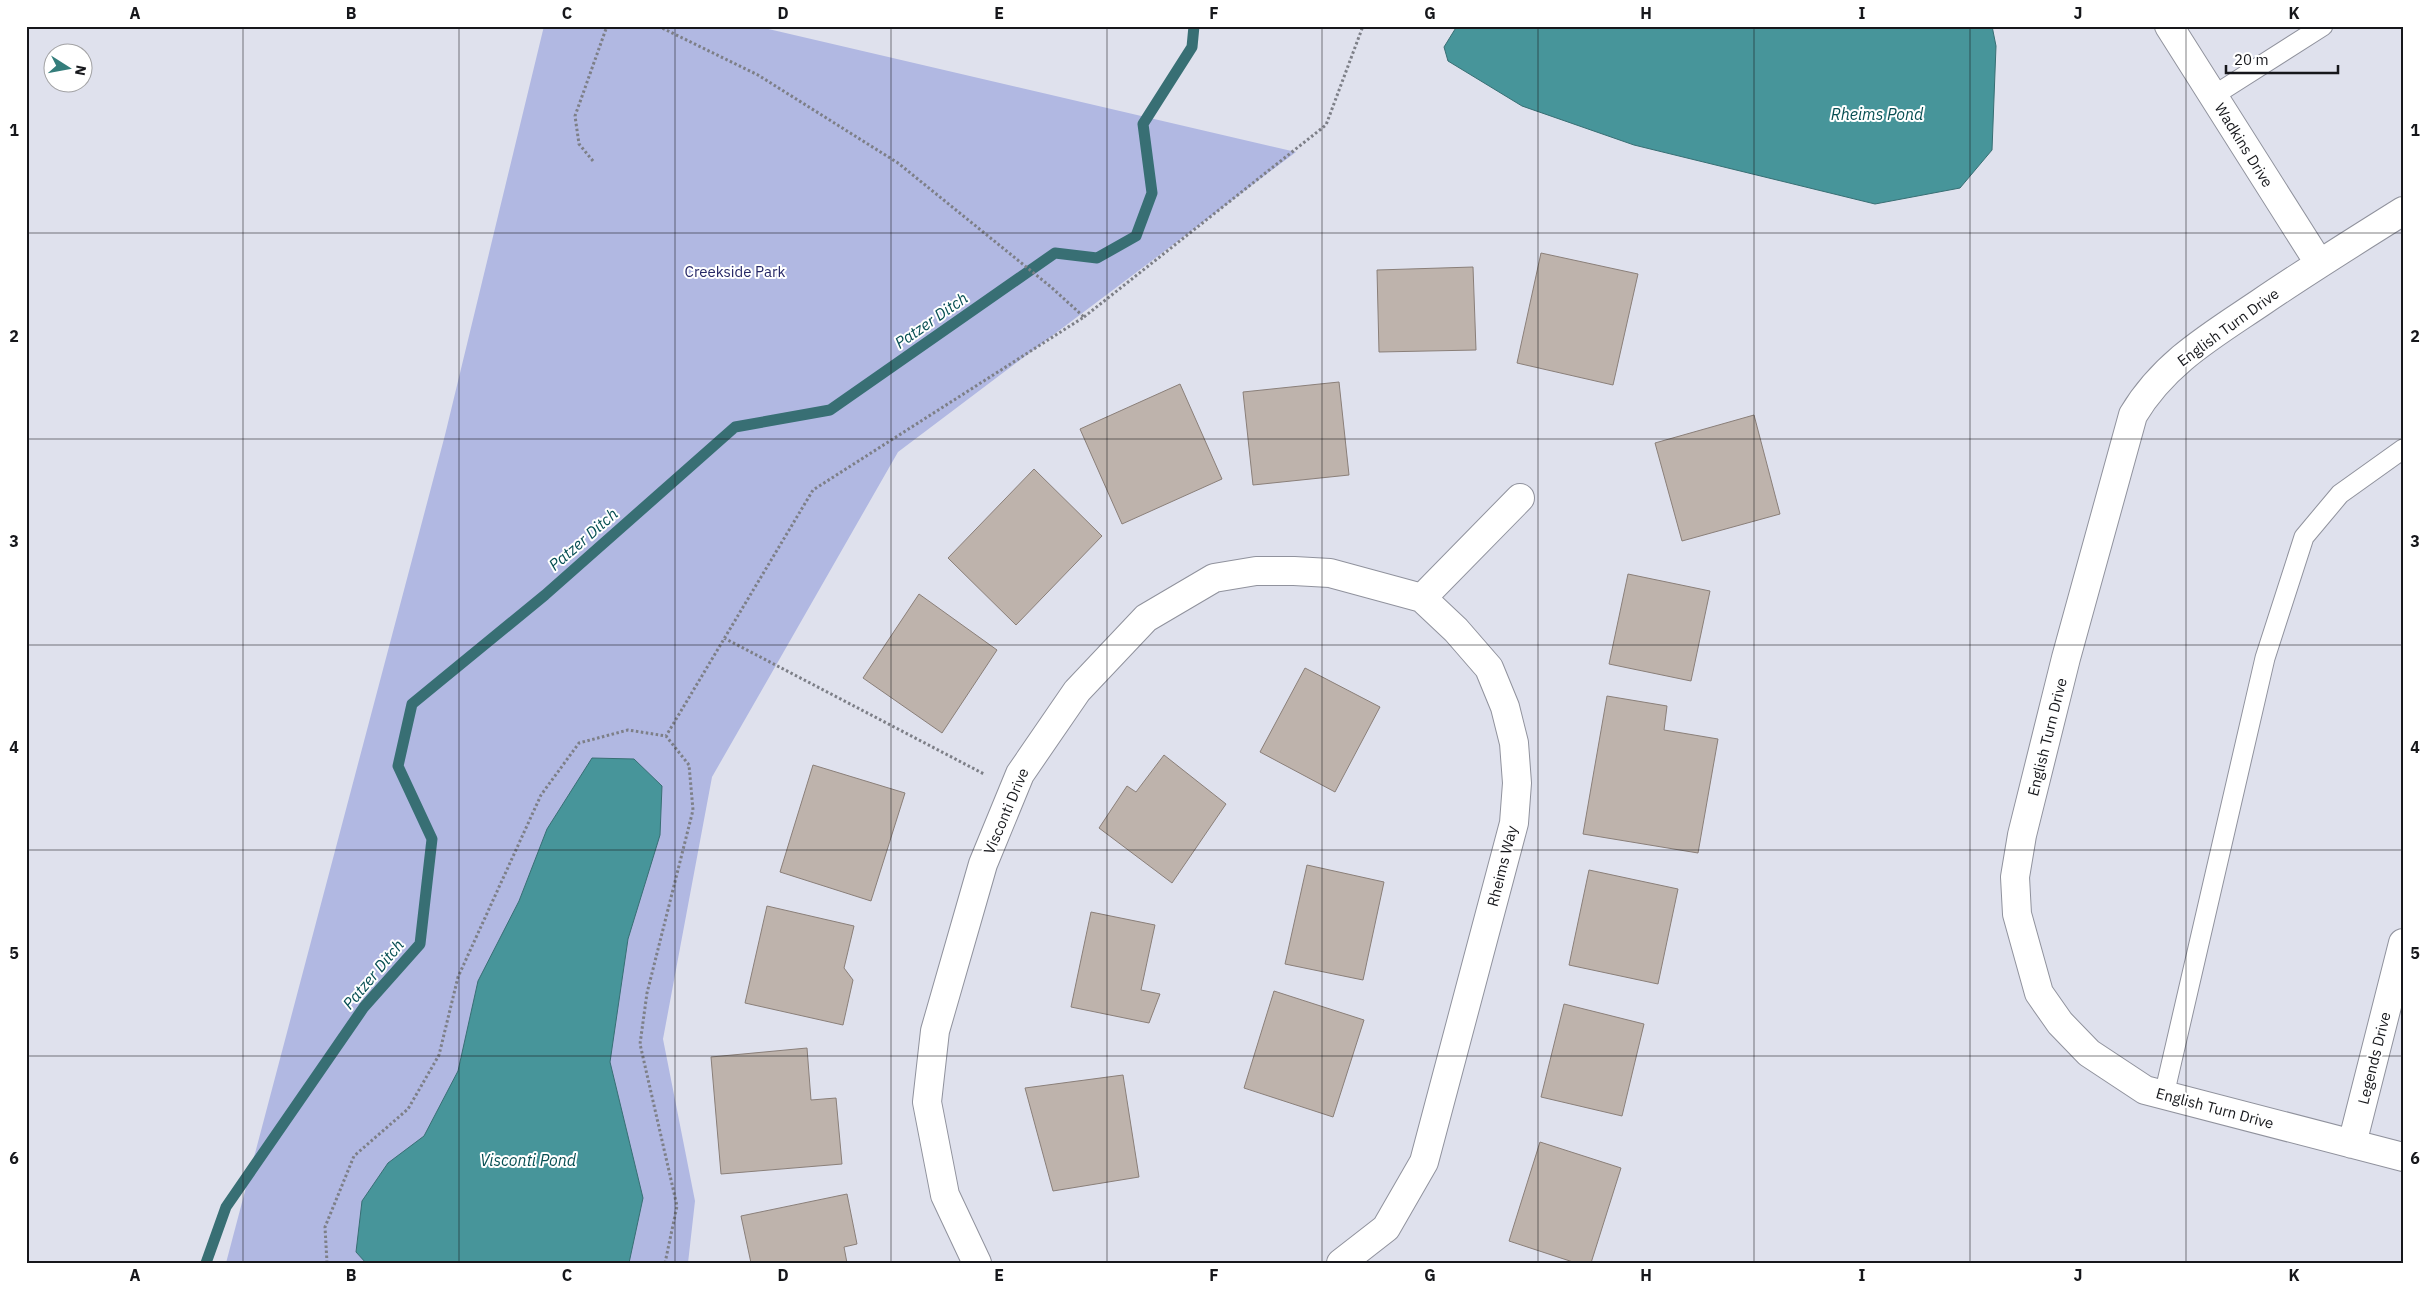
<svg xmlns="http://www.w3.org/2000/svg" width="2429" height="1289" font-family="'IBM Plex Sans',sans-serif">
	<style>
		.green { fill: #b1b8e2 }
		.water { fill: #47959a; stroke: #386f74 }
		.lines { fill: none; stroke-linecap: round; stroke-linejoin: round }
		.stream { stroke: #386f74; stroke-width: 11 }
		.building { fill: #beb3ac; stroke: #8a7f79 }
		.lane-casing { stroke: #90929d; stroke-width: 21 }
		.street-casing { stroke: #90929d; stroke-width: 30 }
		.path { stroke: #7d7f87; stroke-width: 3; stroke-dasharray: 2.5 2.5; stroke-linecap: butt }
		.lane { stroke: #fff; stroke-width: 19 }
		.street { stroke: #fff; stroke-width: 28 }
		.grid { fill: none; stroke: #16171b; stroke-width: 1; stroke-opacity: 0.55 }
		.labels { text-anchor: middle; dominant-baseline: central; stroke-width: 4; stroke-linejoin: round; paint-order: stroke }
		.street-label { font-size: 15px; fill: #16171b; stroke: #fff }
		.park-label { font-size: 15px; fill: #262866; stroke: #fff }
		.water-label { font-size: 16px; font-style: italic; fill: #074f53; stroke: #fff }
		.neatline { fill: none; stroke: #16171b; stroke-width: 2 }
		.grid-label { font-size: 16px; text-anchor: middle; font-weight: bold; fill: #16171b }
	</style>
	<rect width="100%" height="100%" fill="#dfe1ed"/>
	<!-- green -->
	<path class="green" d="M544 26H756L1296 152 898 452 712 777 663 1039 695 1201 688 1263H226L445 435Z"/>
	<!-- water -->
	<path class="water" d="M1457 26H1992L1996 46 1992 150 1960 188 1875 204 1634 145 1522 106 1448 61 1444 47Z
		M592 758 634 759 662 786 660 835 628 939 610 1062 643 1198 629 1263H366L356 1252 362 1201 388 1163 424 1136 458 1071 478 981 519 901 547 829Z"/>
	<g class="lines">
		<!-- stream -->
		<path class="stream" d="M206 1263 226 1207 364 1007 420 944 432 839 398 766 412 704 545 595 735 427 830 410 1055 253 1097 258 1136 236 1152 193 1143 124 1192 47 1194 26"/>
	</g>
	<!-- building -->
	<path class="building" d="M1541 253 1638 274 1613 385 1517 363Z
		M1473 267 1476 350 1379 352 1377 270Z
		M1339 382 1349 475 1253 485 1243 392Z
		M1180 384 1222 479 1122 524 1080 429Z
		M1754 415 1780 514 1682 541 1655 443Z
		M1034 469 1102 536 1016 625 948 558Z
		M1628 574 1710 591 1691 681 1609 664Z
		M919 594 997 650 942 733 863 678Z
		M1305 668 1380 707 1335 792 1260 752Z
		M1607 696 1667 706 1664 730 1718 739 1698 853 1583 834Z
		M1164 755 1226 804 1172 883 1099 828 1127 786 1136 792Z
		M813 765 905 793 871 901 780 872Z
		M1307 865 1384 882 1363 980 1285 964Z
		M1589 870 1678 889 1658 984 1569 965Z
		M767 906 854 926 844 968 853 980 843 1025 745 1003Z
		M1091 912 1155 925 1141 990 1160 994 1149 1023 1071 1007Z
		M1274 991 1364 1020 1333 1117 1244 1088Z
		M1564 1004 1644 1024 1622 1116 1541 1097Z
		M807 1048 811 1100 836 1098 842 1164 721 1174 711 1057Z
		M1123 1075 1139 1177 1053 1191 1025 1088Z
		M1540 1142 1621 1168 1591 1263H1576L1509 1241Z
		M847 1194 857 1244 844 1247 847 1263H751L741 1216Z"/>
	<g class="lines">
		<!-- lane casing -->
		<g class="lane-casing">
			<path id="lane" d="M2213 96 2323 26
				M2164 1095 2265 658 2304 537 2340 494 2403 449"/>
		</g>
		<!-- street casing -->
		<g class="street-casing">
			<path id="street" d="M2169 26 2319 263
				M2403 211C2355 241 2307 271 2260 303 2211 336 2164 363 2133 415L2066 658 2022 835 2015 877 2017 914 2039 993 2060 1023 2089 1053 2145 1090 2403 1157
				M1422 598 1520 498
				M2352 1144 2403 943
				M977 1263 945 1195 927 1102 935 1031 983 864 1020 774 1077 691 1146 618 1214 578 1256 571H1294L1330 573 1422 598 1456 630 1489 668 1505 707 1514 743 1517 783 1514 823 1424 1162 1386 1228 1341 1263"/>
		</g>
		<!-- path -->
		<path class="path" d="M658 26 758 75 898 163 1051 287 1084 317 813 490 666 736
			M593 161 579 144 575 116 607 26
			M1084 317 1326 125 1363 26
			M724 638 984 774
			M327 1263 325 1227 354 1156 408 1109 439 1055 458 977 541 795 579 743 628 730 666 736 689 765 693 810 647 993 640 1044 677 1206 665 1263"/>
		<!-- lane -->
		<use href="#lane" class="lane"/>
		<!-- street -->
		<use href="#street" class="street"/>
	</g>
	<!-- grid -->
	<path class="grid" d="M243 26V1263M459 26V1263M675 26V1263M891 26V1263M1107 26V1263M1322 26V1263M1538 26V1263M1754 26V1263M1970 26V1263M2186 26V1263M26 233H2403M26 439H2403M26 645H2403M26 850H2403M26 1056H2403"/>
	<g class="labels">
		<!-- street labels -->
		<g class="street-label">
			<text transform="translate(2244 145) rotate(58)">Wadkins Drive</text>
			<text transform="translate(2228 327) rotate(-36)">English Turn Drive</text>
			<text transform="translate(2047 737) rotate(-76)">English Turn Drive</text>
			<text transform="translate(1006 811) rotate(-67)">Visconti Drive</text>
			<text transform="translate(1502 866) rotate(-76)">Rheims Way</text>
			<text transform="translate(2374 1058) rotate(-76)">Legends Drive</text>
			<text transform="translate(2215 1108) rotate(15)">English Turn Drive</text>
		</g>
		<!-- park labels -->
		<g class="park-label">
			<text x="735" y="271">Creekside Park</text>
		</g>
		<!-- water labels -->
		<g class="water-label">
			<text x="1877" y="114">Rheims Pond</text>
			<text transform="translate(931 320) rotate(-35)">Patzer Ditch</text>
			<text transform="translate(583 539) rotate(-41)">Patzer Ditch</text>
			<text transform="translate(373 974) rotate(-50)">Patzer Ditch</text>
			<text x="528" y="1160">Visconti Pond</text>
		</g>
	</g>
	<!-- border -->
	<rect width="2429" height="1289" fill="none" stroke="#ffffff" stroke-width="55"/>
	<!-- north arrow -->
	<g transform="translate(68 68) rotate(101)"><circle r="24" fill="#ffffff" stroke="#a2a2a4"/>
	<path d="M0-4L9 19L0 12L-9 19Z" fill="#347d7b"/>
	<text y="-8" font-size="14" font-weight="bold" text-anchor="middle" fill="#16171b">N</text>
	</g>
	<!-- scale -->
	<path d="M2226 65v8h112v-8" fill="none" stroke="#16171b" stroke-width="2.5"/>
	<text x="2234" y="65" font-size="15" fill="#16171b" stroke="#ffffff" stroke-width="4" paint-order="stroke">20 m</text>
	<rect x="28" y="28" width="2374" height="1234" class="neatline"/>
	<g class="grid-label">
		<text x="135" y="19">A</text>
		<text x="351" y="19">B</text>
		<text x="567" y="19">C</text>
		<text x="783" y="19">D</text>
		<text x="999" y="19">E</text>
		<text x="1214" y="19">F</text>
		<text x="1430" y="19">G</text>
		<text x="1646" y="19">H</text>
		<text x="1862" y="19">I</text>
		<text x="2078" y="19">J</text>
		<text x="2294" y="19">K</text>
		<text x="14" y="136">1</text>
		<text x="2415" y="136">1</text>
		<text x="14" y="342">2</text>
		<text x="2415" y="342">2</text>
		<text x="14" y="547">3</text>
		<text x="2415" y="547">3</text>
		<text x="14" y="753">4</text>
		<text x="2415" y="753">4</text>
		<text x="14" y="959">5</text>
		<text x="2415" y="959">5</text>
		<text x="14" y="1164">6</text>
		<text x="2415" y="1164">6</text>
		<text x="135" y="1281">A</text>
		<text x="351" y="1281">B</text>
		<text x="567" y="1281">C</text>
		<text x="783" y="1281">D</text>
		<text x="999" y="1281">E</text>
		<text x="1214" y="1281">F</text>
		<text x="1430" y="1281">G</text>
		<text x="1646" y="1281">H</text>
		<text x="1862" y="1281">I</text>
		<text x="2078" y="1281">J</text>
		<text x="2294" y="1281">K</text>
	</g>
</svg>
